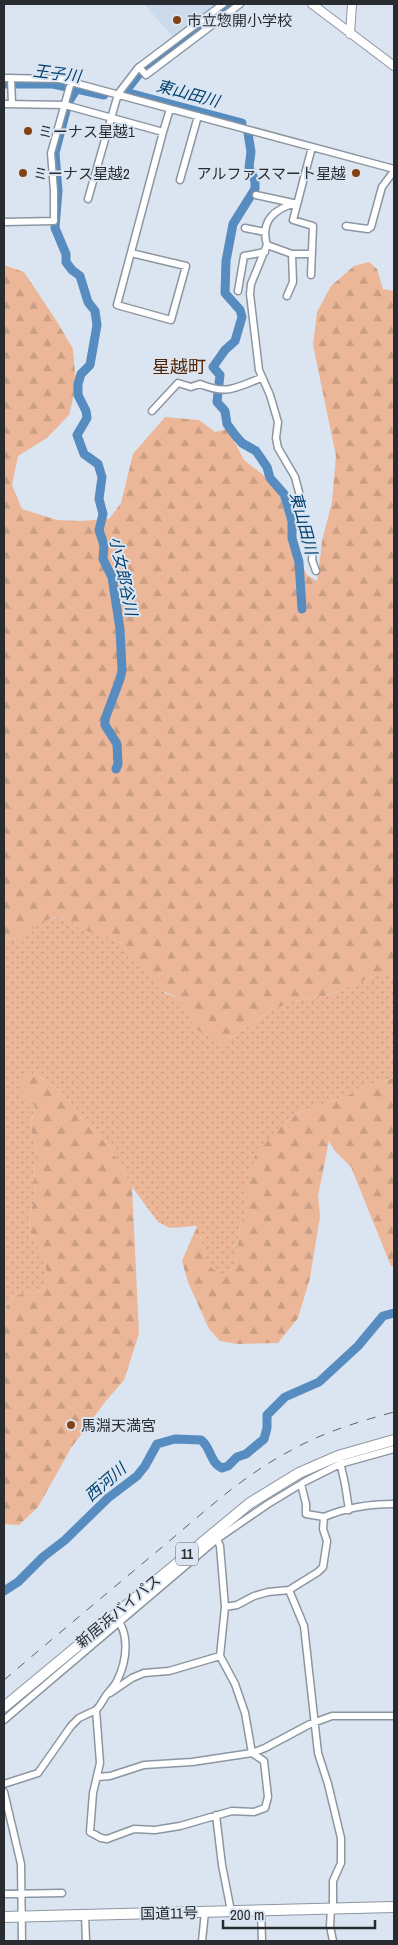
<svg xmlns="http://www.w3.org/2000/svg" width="398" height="1945" font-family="'Archivo Narrow','Noto Sans JP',sans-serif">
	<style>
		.built { fill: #cbdbec }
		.grass { fill: url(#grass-dots) }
		.forest { fill: url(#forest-firs) }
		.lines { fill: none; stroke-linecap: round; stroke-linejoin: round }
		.river { stroke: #578cc0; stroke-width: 9 }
		.minor-casing { stroke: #8c96a1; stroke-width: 9 }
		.tertiary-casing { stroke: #8c96a1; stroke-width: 10 }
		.trunk-casing { stroke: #8c96a1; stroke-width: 12 }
		.minor { stroke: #fff; stroke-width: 6 }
		.tertiary { stroke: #fff; stroke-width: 8 }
		.trunk { stroke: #fff; stroke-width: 10 }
		.rail { stroke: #5c6168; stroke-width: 1; stroke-dasharray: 9 9; stroke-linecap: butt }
		.poi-dot { fill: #844111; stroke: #dbe5f1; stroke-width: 2 }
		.labels { text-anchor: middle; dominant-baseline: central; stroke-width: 4; stroke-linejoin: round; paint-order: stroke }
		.shield { fill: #dbe5f1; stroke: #5e646b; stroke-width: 1 }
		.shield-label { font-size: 14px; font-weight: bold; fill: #282c31 }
		.poi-label { font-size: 15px; fill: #282c31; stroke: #dbe5f1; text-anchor: start }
		.street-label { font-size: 15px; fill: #282c31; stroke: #dbe5f1 }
		.water-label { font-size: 16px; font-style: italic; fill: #004071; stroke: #dbe5f1 }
		.quarter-label { font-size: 18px; fill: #532504; stroke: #dbe5f1 }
	</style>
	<defs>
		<pattern id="grass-dots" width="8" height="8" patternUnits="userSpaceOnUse" patternTransform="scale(1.25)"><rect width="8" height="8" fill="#ecb798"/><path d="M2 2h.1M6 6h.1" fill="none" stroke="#ca9e83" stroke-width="1.8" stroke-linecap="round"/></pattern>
		<pattern id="forest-firs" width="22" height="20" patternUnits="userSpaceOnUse" patternTransform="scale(1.25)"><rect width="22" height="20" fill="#ecb798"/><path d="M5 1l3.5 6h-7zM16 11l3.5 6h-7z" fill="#ca9e83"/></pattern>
	</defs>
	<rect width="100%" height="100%" fill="#dbe5f1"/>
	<!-- built -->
	<path class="built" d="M144 4H218L173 37Z"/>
	<!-- grass -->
	<path class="grass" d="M60 917 67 918 77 927 106 936 121 943 165 993 180 999 187 1008 195 1028 224 1043 271 1010 295 1001 329 995 376 975H394V1078L363 1087 347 1096 300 1112 281 1125 247 1188V1210L240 1225 236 1265 230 1271 223 1274C220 1272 215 1271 212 1268 205 1262 201 1237 197 1226L170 1228 158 1222 132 1187 110 1147 83 1120 60 1090 34 1073 22 1093 33 1103 35 1108 30 1125 37 1151 33 1169 35 1196 30 1215 29 1229 43 1259 48 1277C42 1297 36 1290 21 1294 12 1296 8 1304 4 1310V937C17 944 26 932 36 925 43 920 51 918 60 917Z"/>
	<!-- forest -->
	<path class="forest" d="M369 262 377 269 383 289 394 291V975H376L329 995 295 1001 271 1010 224 1043H220L194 1028 187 1008 180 999 159 989 121 943C108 936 93 934 80 928 72 925 69 917 60 917 38 916 22 947 4 937V265L24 272 56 320 73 349 76 386 69 415 47 438 18 456 12 485 22 509 57 520 81 521 109 519 121 503 133 454 165 417 199 420 215 432 228 429 244 460 276 485 301 563 307 575 317 581 322 541 332 502 336 456 313 345 317 312 331 286 354 266Z
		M34 1073 60 1090 83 1120 110 1147 132 1187 139 1334 124 1380 105 1402 71 1448 38 1507 19 1525 4 1524V1310C8 1304 12 1296 21 1294 36 1290 42 1297 48 1277L43 1259 29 1229 30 1215 35 1196 33 1169 37 1151 30 1125 35 1108 33 1103 22 1093 20 1086 24 1076Z
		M394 1078V1266H391L351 1167 334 1150 329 1141 318 1196 320 1216 310 1278 298 1318 278 1343 237 1344 220 1341 209 1329 188 1282 182 1261 197 1226C201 1237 205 1261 212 1268 215 1271 220 1272 223 1273L230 1271 236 1265 240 1225 247 1210V1188L255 1156 281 1125 300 1112 347 1096 363 1087Z"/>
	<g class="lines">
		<!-- river -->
		<path class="river" d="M232 4 142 70 125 92 242 123
			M4 84H53L104 95V93
			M77 88 68 103 55 153 58 191 55 228 66 254V262L72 270 80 276 88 302 95 311 97 325 90 365 81 374 78 384V395L86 411 87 418 77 435 84 454 98 464 102 477 99 499 103 514 99 530 104 545 103 559 112 577 120 629 122 670 120 679 105 719V725L117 744 118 764 116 769
			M248 133 251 152 249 167 255 181V189L233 224 226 261 225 293 240 310 242 317 235 341 225 350 213 367 220 375 217 402 225 411 227 424 235 435 242 443 256 451 267 467 270 478 284 494 292 521V538L299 562 302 609
			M4 1591 18 1582 43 1557 65 1540 108 1498 137 1476 145 1466 157 1444 175 1439 201 1440C211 1447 210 1463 222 1468L228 1466 237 1457 246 1454 264 1439 267 1428V1415L285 1397 319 1382 358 1346 383 1316 394 1313"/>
		<!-- minor casing -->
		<g class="minor-casing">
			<path id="minor" d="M139 67 146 75 240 4
				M4 78 60 79 394 169
				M11 78 12 104
				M4 104 65 105 163 132
				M180 180 198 116
				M256 195 293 203
				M88 199 118 94 138 68 223 4
				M4 222 54 221V191L51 153 71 82
				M346 226 368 229 371 227 382 187 394 171
				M245 228 265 232
				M267 245 251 284 250 294 259 370 270 395 278 422 276 438 278 448 295 477 300 496 301 521 313 549 312 560 316 571
				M131 253 186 266 171 320 117 305 163 132 170 109
				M292 254H312
				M311 275 313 226 293 220 312 147
				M238 291 244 256 265 252
				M287 296 293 282 292 254 267 245C260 221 274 209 296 203
				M152 411 178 383 191 387 200 384C227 395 235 388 261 378
				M340 1462 345 1484 349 1510
				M301 1484 306 1504V1514L324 1517
				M289 1590 304 1626 318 1753 328 1784 341 1838V1863L333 1881V1908
				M225 1607 237 1605 254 1596 268 1592 289 1590 318 1572 323 1567 327 1541 323 1529 324 1517C345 1508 372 1504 394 1504
				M113 1615C131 1631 127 1661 117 1681 114 1687 109 1691 105 1697 102 1702 101 1705 96 1710L100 1763 93 1793 90 1832 101 1838 107 1839 134 1829 155 1830 180 1826 232 1811 254 1812 265 1808 268 1797 264 1761 252 1753 245 1713 235 1684 220 1656 225 1607 220 1546 217 1539
				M110 1693 132 1678 144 1673 169 1671 220 1656
				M4 1720 217 1539 268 1504 306 1481 340 1464 394 1449
				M98 1777 110 1776 144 1765 192 1762 252 1753 265 1748 310 1724 332 1716H394
				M4 1784 38 1773 71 1726 79 1718 96 1710
				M4 1792 21 1864 22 1941
				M216 1815 222 1865 231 1911
				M4 1894 62 1893
				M331 1908 330 1926 333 1941
				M261 1910 262 1941
				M85 1915 86 1941
				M202 1941 205 1912"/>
		</g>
		<!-- tertiary casing -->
		<g class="tertiary-casing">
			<path id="tertiary" d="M312 4 394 66
				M350 34 352 4"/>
		</g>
		<!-- trunk casing -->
		<g class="trunk-casing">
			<path id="trunk" d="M4 1707 250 1503 299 1473 338 1456 394 1440
				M4 1917 394 1907"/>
		</g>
		<!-- minor -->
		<use href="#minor" class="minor"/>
		<!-- tertiary -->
		<use href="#tertiary" class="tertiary"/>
		<!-- trunk -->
		<use href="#trunk" class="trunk"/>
		<!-- rail -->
		<path class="rail" d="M4 1680C58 1634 112 1589 167 1543 205 1511 243 1476 288 1452 321 1433 357 1422 394 1412"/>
	</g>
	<!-- markers -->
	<g class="poi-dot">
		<circle cx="177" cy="20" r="5"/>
		<circle cx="28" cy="131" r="5"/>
		<circle cx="23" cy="173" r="5"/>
		<circle cx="356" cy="173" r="5"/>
		<circle cx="71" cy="1425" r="5"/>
	</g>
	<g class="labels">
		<!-- shield labels -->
		<rect class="shield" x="176" y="1542.5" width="22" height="23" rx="4"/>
		<g class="shield-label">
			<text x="187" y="1554">11</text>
		</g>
		<!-- poi labels -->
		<g class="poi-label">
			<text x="187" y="20">市立惣開小学校</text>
			<text x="38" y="131">ミーナス星越1</text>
			<text x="33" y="173">ミーナス星越2</text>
			<text x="346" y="173" text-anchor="end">アルファスマート星越</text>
			<text x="81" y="1425">馬淵天満宮</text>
		</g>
		<!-- street labels -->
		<g class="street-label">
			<text transform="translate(118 1611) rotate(-40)">新居浜バイパス</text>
			<text transform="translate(169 1913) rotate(-1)">国道11号</text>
		</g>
		<!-- water labels -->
		<g class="water-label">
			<text transform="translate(57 73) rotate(7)">王子川</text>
			<text transform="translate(188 93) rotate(15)">東山田川</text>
			<text transform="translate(304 523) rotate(75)">東山田川</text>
			<text transform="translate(124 576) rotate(78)">小女郎谷川</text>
			<text transform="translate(105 1482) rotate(-41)">西河川</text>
		</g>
		<!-- quarter labels -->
		<g class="quarter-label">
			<text x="179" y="366">星越町</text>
		</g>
	</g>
	<!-- border -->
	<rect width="398" height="1945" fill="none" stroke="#282c31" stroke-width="10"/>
	<!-- scale -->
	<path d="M223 1920v8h152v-8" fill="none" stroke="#282c31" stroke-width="2.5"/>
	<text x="230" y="1920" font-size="15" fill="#282c31" stroke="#dbe5f1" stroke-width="4" paint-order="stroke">200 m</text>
</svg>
